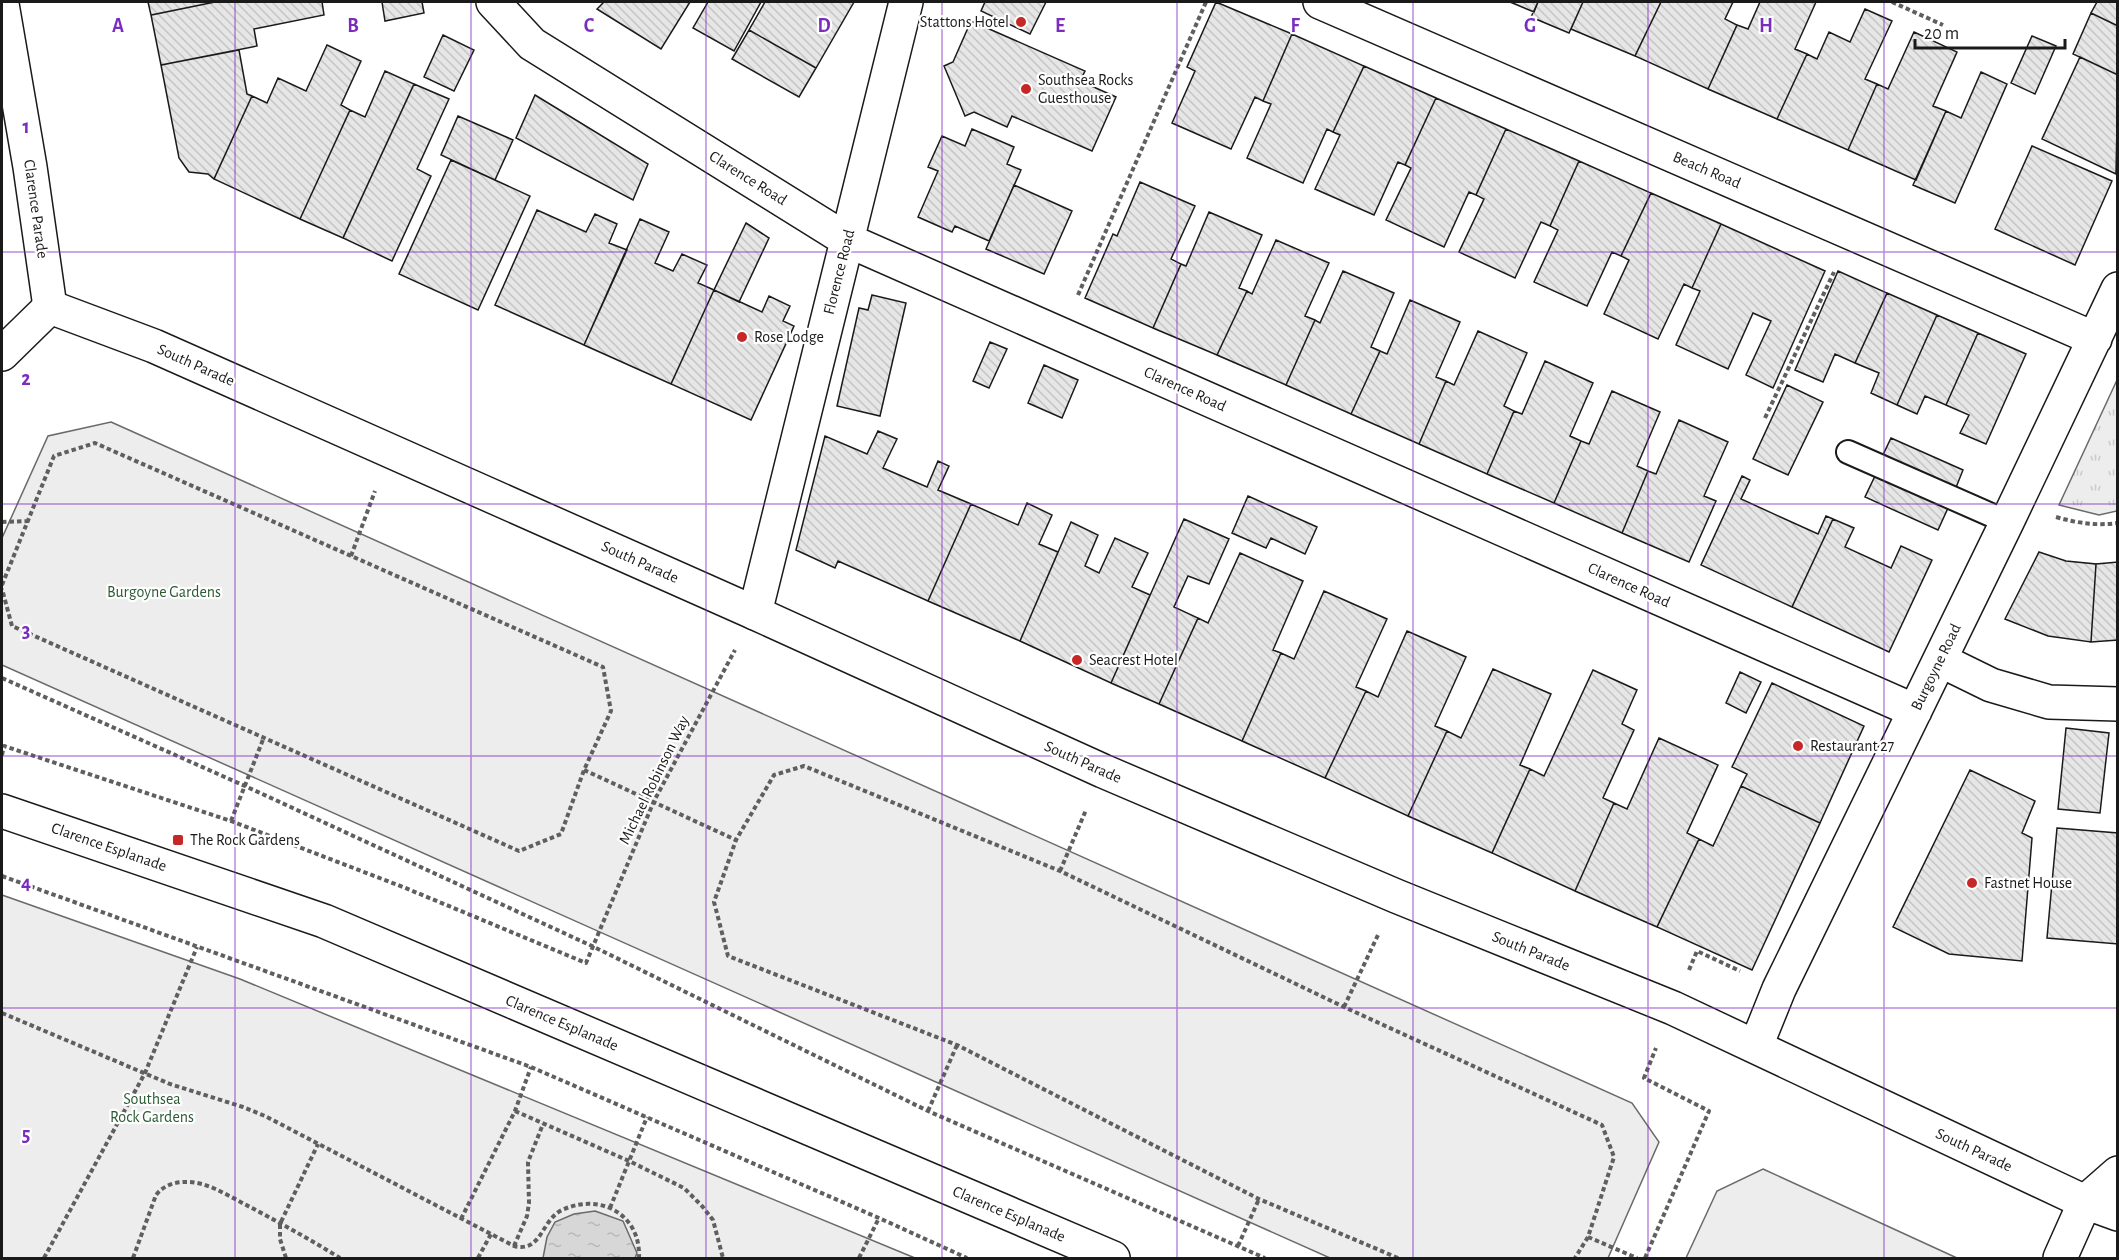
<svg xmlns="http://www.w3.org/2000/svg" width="2119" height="1260" font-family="'Alegreya Sans',sans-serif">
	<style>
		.grass { fill: url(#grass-tufts); stroke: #6a6a6a; stroke-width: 1.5 }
		.garden { fill: #ededed; stroke: #6a6a6a; stroke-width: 1.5 }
		.water { fill: url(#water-ripples); stroke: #6a6a6a; stroke-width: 1.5 }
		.building { fill: url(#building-back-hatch); stroke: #1a1a1a; stroke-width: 1.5 }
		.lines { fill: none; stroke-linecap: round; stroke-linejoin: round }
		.service-casing { stroke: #1a1a1a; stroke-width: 26 }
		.minor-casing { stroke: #1a1a1a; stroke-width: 36 }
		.tertiary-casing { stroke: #1a1a1a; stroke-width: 36 }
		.primary-casing { stroke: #1a1a1a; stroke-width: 36 }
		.path { stroke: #5f5f5f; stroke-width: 4; stroke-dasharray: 4.5 3; stroke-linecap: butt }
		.service { stroke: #fff; stroke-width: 22 }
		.minor { stroke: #fff; stroke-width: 33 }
		.tertiary { stroke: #fff; stroke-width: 33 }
		.primary { stroke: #fff; stroke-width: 33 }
		.grid { fill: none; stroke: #7b2cbf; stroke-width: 1.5; stroke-opacity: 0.55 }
		.poi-dot { fill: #c62828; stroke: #fff; stroke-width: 2 }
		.labels { text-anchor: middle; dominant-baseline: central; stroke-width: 4.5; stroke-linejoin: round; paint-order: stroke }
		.poi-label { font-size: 16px; fill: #1a1a1a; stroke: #fff; text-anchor: start }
		.street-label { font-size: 16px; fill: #1a1a1a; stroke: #fff }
		.park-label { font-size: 16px; fill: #2b5a34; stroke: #fff }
		.grid-label { font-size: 20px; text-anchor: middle; font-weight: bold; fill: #7b2cbf; stroke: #fff; stroke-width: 4.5; stroke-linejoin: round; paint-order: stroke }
	</style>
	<defs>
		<pattern id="grass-tufts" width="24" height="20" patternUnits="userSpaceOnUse" patternTransform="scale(1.5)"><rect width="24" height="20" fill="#ededed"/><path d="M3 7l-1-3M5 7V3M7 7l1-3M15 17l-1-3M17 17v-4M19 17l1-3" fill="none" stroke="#cbcbcb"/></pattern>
		<pattern id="water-ripples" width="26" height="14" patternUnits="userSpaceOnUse" patternTransform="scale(1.5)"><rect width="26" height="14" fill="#d7d7d7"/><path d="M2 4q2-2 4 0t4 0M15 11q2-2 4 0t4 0" fill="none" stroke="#b8b8b8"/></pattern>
		<pattern id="building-back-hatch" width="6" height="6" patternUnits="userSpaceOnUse" patternTransform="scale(1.5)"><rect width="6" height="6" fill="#e6e6e6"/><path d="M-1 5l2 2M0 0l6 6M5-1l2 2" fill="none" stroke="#c5c5c5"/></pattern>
	</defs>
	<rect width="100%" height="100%" fill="#fff"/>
	<!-- grass -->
	<path class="grass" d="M2117 380V511L2099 515 2059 505Z"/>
	<!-- garden -->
	<path class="garden" d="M111 422 1632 1103 1659 1142 1608 1258H1330L2 665V538L48 436Z
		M2 895 240 979 915 1258H2Z
		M1763 1169 1957 1258H1686L1717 1191Z"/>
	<!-- water -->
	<path class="water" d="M595 1211 623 1221 637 1253 635 1258H543L547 1237 555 1222 574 1214Z"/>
	<!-- building -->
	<path class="building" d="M148 2H215L151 15Z
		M215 2H322L324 15 254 29 257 46 161 65 151 15Z
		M382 2H422L424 13 385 21Z
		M604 2H690L661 49 597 9Z
		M708 2H761L734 51 693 28Z
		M765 2H854L816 68 749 30Z
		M985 2H1046L1030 34 981 11Z
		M1216 2 1292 34 1263 101 1255 97 1231 149 1172 123 1195 71 1187 67Z
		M1510 2H1538L1534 12Z
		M1538 2H1583L1569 33 1531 17Z
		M1583 2H1661L1635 56 1571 29Z
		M1661 2H1733L1725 19 1737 25 1708 89 1635 56Z
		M1760 2H1816L1795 49 1807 54 1777 119 1708 89 1737 25 1748 29Z
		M2097 2H2118V26L2091 13Z
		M1865 9 1892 21 1865 79 1877 84 1848 150 1777 119 1807 54 1817 59 1829 32 1850 42Z
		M2091 13 2118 26V75L2073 54Z
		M971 21 1085 71 1080 81 1116 97 1092 151 1012 116 1007 127 974 112 965 116 944 66 953 62Z
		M749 30 816 68 799 97 732 59Z
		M1914 32 1957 52 1933 106 1946 111 1916 180 1848 150 1877 84 1888 89Z
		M1292 34 1364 66 1333 132 1327 129 1303 183 1247 158 1271 104 1263 101Z
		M443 35 474 50 454 91 424 77Z
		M2032 36 2056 46 2035 94 2011 83Z
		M327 45 361 61 341 105 350 110 300 219 214 179 252 96 267 103 278 78 306 91Z
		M239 50 247 94 252 96 214 179 208 174 189 172 179 158 161 65Z
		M2080 57 2118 75 2116 174 2042 139Z
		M1364 66 1436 98 1405 165 1398 162 1374 215 1315 189 1340 135 1333 132Z
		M385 71 414 84 343 238 300 219 350 110 365 117Z
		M1981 72 2007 84 1955 203 1913 185 1946 111 1961 118Z
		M414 84 449 99 417 169 431 176 392 261 343 238Z
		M535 95 648 164 633 200 516 138Z
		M1436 98 1506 129 1476 195 1469 192 1444 247 1386 220 1411 168 1405 165Z
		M458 116 513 140 495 180 441 155Z
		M972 129 1014 147 1007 164 1021 170 989 241 955 226 952 232 918 217 938 171 928 167 942 136 965 146Z
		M1506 129 1579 161 1550 226 1541 222 1515 278 1459 252 1484 199 1476 195Z
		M2032 146 2112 181 2075 265 1995 229Z
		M451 160 530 196 478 310 399 274Z
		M1579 161 1651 193 1621 256 1612 252 1587 306 1534 282 1558 230 1550 226Z
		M1140 182 1195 206 1171 259 1181 264 1153 328 1085 298 1113 234 1117 236Z
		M1014 185 1072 211 1044 274 986 249Z
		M1651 193 1721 224 1692 288 1684 284 1658 339 1604 314 1629 260 1621 256Z
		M537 210 586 232 595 214 617 224 609 243 627 250 584 345 495 305Z
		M1209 212 1262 235 1239 288 1247 291 1217 355 1153 328 1181 264 1186 266Z
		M640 219 669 232 655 263 673 271 682 254 707 265 698 283 714 290 671 384 584 345Z
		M746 223 769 238 739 302 714 290Z
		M1721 224 1825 271 1773 388 1746 375 1771 321 1753 313 1728 369 1676 345 1700 291 1692 288Z
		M1276 240 1329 263 1305 316 1315 320 1286 385 1217 355 1247 291 1252 294Z
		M1343 271 1394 293 1371 347 1380 351 1351 414 1286 385 1315 320 1320 323Z
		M1838 271 1887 293 1855 363 1835 354 1823 382 1795 370Z
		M714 290 762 312 769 296 790 306 783 321 794 326 751 420 671 384Z
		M1887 293 1937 315 1897 405 1871 393 1879 373 1855 363Z
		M872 295 906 303 880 416 837 406 859 308 868 310Z
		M1410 300 1460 322 1436 377 1446 381 1419 444 1351 414 1380 351 1387 354Z
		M1937 315 1978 333 1946 405 1925 396 1917 414 1897 405Z
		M1478 331 1527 353 1504 406 1514 411 1487 474 1419 444 1446 381 1454 385Z
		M1978 333 2026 354 1986 444 1960 433 1969 415 1946 405Z
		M990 342 1007 349 989 388 973 381Z
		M1545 361 1593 383 1570 436 1581 441 1554 503 1487 474 1514 411 1522 414Z
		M1044 365 1078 380 1062 418 1028 403Z
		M1787 385 1823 402 1788 475 1753 459Z
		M1612 391 1660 412 1637 466 1648 471 1622 533 1554 503 1581 441 1589 444Z
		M1679 420 1728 442 1704 496 1716 501 1689 562 1622 533 1648 471 1656 474Z
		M878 431 897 439 883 468 927 487 938 461 949 466 938 490 971 504 928 601 838 561 835 568 796 550 825 436 867 454Z
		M1891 438 1963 470 1955 490 1882 457Z
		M1742 476 1750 480 1741 499 1818 534 1826 516 1833 519 1792 607 1701 565Z
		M1875 476 1948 508 1938 530 1865 497Z
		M1248 496 1317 527 1305 554 1271 538 1266 548 1232 533Z
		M1027 503 1052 515 1039 544 1058 552 1020 641 928 601 971 504 1018 525Z
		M1184 519 1229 539 1209 584 1188 576 1174 607 1198 618 1159 704 1111 683Z
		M1833 519 1854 528 1845 547 1891 568 1901 546 1932 560 1889 652 1792 607Z
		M1071 522 1098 535 1085 566 1099 573 1115 538 1148 553 1132 587 1150 595 1111 683 1020 641Z
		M2039 552 2066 561 2096 564 2091 642 2048 636 2005 619Z
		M1240 553 1303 581 1273 650 1281 653 1242 741 1159 704 1198 618 1208 623Z
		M2118 562V640L2091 642 2096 564Z
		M1324 591 1387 619 1356 687 1366 691 1325 778 1242 741 1281 653 1294 659Z
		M1407 631 1466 657 1435 726 1447 731 1408 816 1325 778 1366 691 1378 697Z
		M1493 669 1551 694 1520 765 1530 769 1492 853 1408 816 1447 731 1461 738Z
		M1593 670 1637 690 1622 724 1634 730 1603 798 1614 803 1575 891 1492 853 1530 769 1544 776Z
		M1740 672 1761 682 1746 713 1726 703Z
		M1772 683 1864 726 1820 823 1741 786 1747 774 1732 767Z
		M2066 728 2109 733 2100 813 2058 809Z
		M1659 738 1718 765 1687 833 1699 839 1657 927 1575 891 1614 803 1627 809Z
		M1970 770 2035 801 2022 833 2032 838 2022 961 1949 954 1893 927Z
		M1741 786 1820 823 1752 970 1657 927 1699 839 1713 846Z
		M2057 828 2118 833V944L2047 938Z"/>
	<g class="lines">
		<!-- service casing -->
		<g class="service-casing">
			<path id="service" d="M1848 452 2007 522"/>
		</g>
		<!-- minor casing -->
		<g class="minor-casing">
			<path id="minor" d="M493 2 532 44 847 240 1915 711
				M1320 2 2095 339
				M2 354 50 307
				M755 613 906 2
				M1940 660 1991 685 2049 702 2118 704
				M1756 1046 1779 989 2007 522 2118 289
				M2060 1258 2085 1202 2118 1173"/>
		</g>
		<!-- tertiary casing -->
		<g class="tertiary-casing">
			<path id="tertiary" d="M2 811 324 921 1113 1258"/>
		</g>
		<!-- primary casing -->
		<g class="primary-casing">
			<path id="primary" d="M2 4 30 167 50 307 154 346 755 613 1103 771 1396 896 1673 1008 2085 1202 2118 1214"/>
		</g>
		<!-- path -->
		<path class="path" d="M1892 2 1943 25
			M1078 295 1206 2
			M1765 418 1834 272
			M2056 517C2077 523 2096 526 2118 523
			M2 522 28 521
			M351 556 375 491
			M2 585 54 456 95 443 603 667 611 711 584 770 561 834 519 851 12 626 2 589
			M2 678 245 786 592 946 928 1111 1265 1258
			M2 755 4 746 231 821 403 887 586 963 654 801 735 650
			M584 770 736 840
			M231 821 264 737
			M1060 871 1086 810
			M2 876 531 1067 879 1218 967 1258
			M1689 970 1697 951 1740 971
			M1344 1007 1378 935
			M2 1013 170 1084 243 1107 265 1116 514 1246C542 1253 541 1220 562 1210 601 1192 641 1215 639 1258
			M515 1111 629 1161 684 1188 702 1206 713 1220 723 1258
			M928 1111 957 1045
			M610 1208 647 1117
			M461 1219 515 1111 531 1067
			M1588 1237 1637 1258
			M514 1246 527 1216 529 1203 528 1162 543 1124
			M1238 1246 1259 1199
			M44 1258 145 1073 197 947
			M133 1258 156 1195C167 1181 185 1180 202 1184 219 1189 236 1200 252 1208 282 1224 311 1240 340 1258
			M286 1258 280 1239V1224L318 1144
			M478 1258 491 1234
			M859 1258 879 1218
			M1398 1258 1259 1199 957 1045 728 956 714 902 736 840 774 775 804 766 1060 871 1344 1007 1602 1125 1614 1157 1588 1237 1575 1258
			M1645 1258 1709 1111 1644 1078 1656 1048"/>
		<!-- service -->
		<use href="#service" class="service"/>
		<!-- minor -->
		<use href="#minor" class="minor"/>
		<!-- tertiary -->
		<use href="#tertiary" class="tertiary"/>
		<!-- primary -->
		<use href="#primary" class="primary"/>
	</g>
	<!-- grid -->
	<path class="grid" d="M235 2V1258M471 2V1258M706 2V1258M942 2V1258M1177 2V1258M1413 2V1258M1648 2V1258M1884 2V1258M2 252H2118M2 504H2118M2 756H2118M2 1008H2118"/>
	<!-- markers -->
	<g class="poi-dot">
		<circle cx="1021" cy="22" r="6"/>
		<circle cx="1026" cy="89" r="6"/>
		<circle cx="742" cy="337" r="6"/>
		<circle cx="1077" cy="660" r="6"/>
		<circle cx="1798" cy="746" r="6"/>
		<rect x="172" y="834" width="12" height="12" rx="3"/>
		<circle cx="1972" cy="883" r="6"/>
	</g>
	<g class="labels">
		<!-- poi labels -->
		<g class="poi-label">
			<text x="1009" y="22" text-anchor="end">Stattons Hotel</text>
			<text x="1038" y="80">Southsea Rocks<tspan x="1038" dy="18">Guesthouse</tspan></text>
			<text x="754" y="337">Rose Lodge</text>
			<text x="1089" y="660">Seacrest Hotel</text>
			<text x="1810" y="746">Restaurant 27</text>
			<text x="190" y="840">The Rock Gardens</text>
			<text x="1984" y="883">Fastnet House</text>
		</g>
		<!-- street labels -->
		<g class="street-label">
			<text transform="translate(1707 170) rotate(23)">Beach Road</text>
			<text transform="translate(748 178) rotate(32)">Clarence Road</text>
			<text transform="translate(36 209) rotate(82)">Clarence Parade</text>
			<text transform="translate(839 272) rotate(-76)">Florence Road</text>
			<text transform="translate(196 365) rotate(24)">South Parade</text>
			<text transform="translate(1185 389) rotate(24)">Clarence Road</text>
			<text transform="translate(640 562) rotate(24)">South Parade</text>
			<text transform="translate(1629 585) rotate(24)">Clarence Road</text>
			<text transform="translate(1936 667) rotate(-64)">Burgoyne Road</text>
			<text transform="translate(1083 762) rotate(24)">South Parade</text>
			<text transform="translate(654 780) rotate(-64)">Michael Robinson Way</text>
			<text transform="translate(109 847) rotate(19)">Clarence Esplanade</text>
			<text transform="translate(1531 951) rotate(22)">South Parade</text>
			<text transform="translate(562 1023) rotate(23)">Clarence Esplanade</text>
			<text transform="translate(1974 1150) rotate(25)">South Parade</text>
			<text transform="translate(1009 1214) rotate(23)">Clarence Esplanade</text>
		</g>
		<!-- park labels -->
		<g class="park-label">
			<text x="164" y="592">Burgoyne Gardens</text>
			<text x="152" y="1099">Southsea<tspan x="152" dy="18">Rock Gardens</tspan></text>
		</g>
	</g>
	<g class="grid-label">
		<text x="118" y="32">A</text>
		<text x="353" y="32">B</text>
		<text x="589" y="32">C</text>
		<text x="824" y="32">D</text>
		<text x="1060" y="32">E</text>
		<text x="1295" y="32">F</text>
		<text x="1530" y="32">G</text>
		<text x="1766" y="32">H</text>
		<text x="26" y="133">1</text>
		<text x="26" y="385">2</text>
		<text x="26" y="637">3</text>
		<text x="26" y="889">4</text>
		<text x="26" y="1141">5</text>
	</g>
	<!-- border -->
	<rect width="2119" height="1260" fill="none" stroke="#1a1a1a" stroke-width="6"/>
	<!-- scale -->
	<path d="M1915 39v9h150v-9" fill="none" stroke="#1a1a1a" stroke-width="3"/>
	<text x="1924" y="39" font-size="18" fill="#1a1a1a" stroke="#ffffff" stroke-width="4.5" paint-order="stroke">20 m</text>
</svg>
